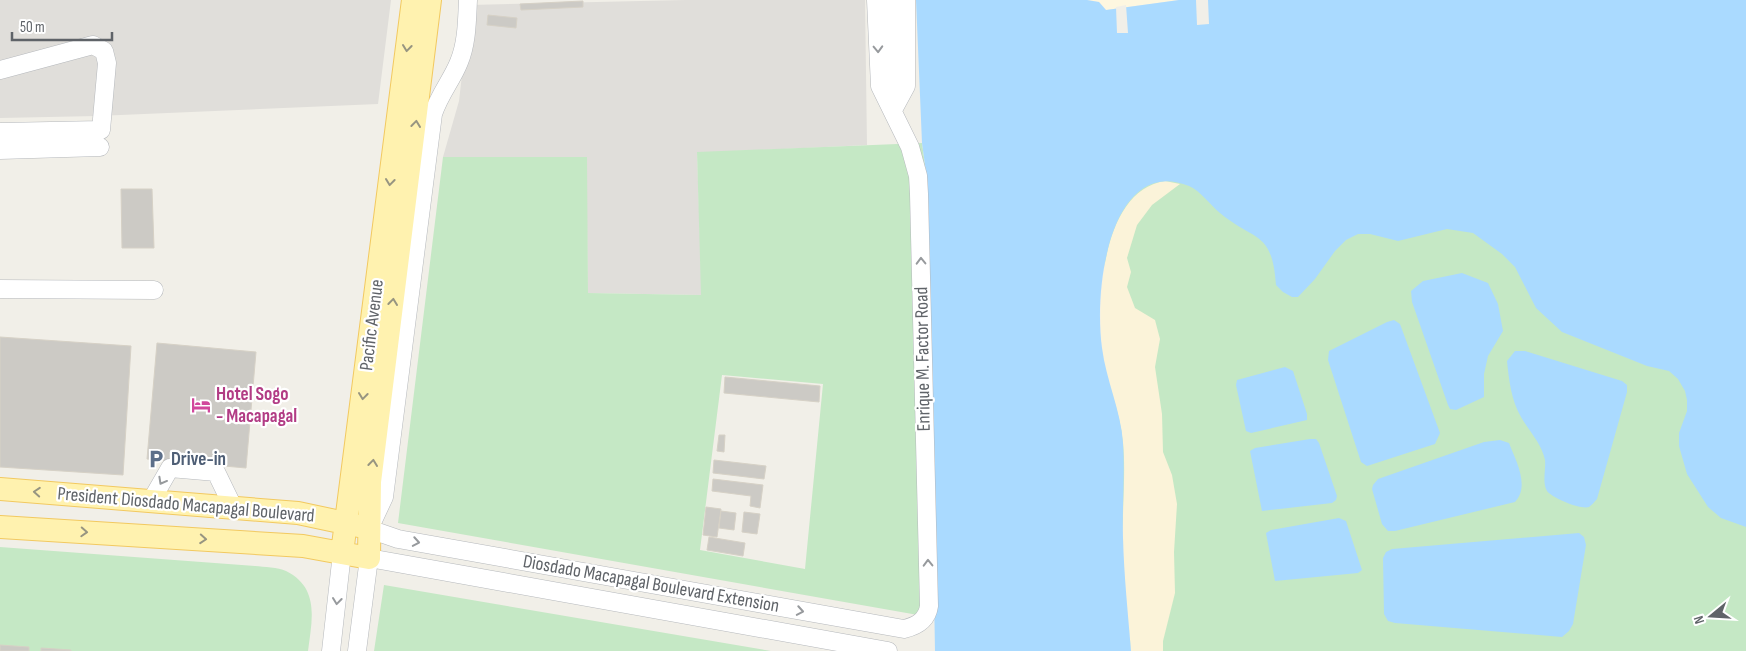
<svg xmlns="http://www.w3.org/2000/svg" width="1746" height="651" font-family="'Sofia Sans Condensed',sans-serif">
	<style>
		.commercial { fill: #fef7e0 }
		.industrial { fill: #e0deda }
		.green { fill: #c5e8c5; fill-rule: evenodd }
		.sand { fill: #fbf3d9 }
		.water { fill: #aadaff }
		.pier { fill: #f1efe8 }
		.building { fill: #cccac5; stroke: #d6d1c6 }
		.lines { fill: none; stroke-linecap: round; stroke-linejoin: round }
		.minor-casing { stroke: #b5b8bc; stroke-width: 19 }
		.major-casing { stroke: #f2c960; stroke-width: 24 }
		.minor { stroke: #fff; stroke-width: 18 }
		.major { stroke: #fff2af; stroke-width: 22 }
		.oneway { stroke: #979581 }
		.oneway2 { stroke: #979a9d }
		.labels { text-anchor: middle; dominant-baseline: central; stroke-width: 4.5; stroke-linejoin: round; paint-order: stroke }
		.street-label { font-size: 19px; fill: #5f6368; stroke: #fff }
		.hotel-label { font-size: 19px; font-weight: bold; fill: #b23c85; stroke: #fff; text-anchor: start }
		.service-label { font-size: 19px; font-weight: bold; fill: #4e5e75; stroke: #fff; text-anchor: start }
	</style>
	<rect width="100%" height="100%" fill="#f1efe8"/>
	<!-- commercial -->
	<path class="commercial" d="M1087 0H1179L1106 10 1099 2Z"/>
	<!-- industrial -->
	<path class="industrial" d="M0 0H391L378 104 97 116 0 118Z
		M685 0H865L867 145 697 153 702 295 588 293 586 157H443L459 101 470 5Z"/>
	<!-- green -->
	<path class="green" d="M1746 0V651H1131L1099 181Z
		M922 143 927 180 935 618 398 523 443 157H587L588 293 701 295 697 152ZM722 375 823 384 805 569 700 550Z
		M0 547 255 566C264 567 278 567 286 571 320 588 312 620 308 651H0Z
		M384 585 771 651H374Z"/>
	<!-- sand -->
	<path class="sand" d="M1165 181 1180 184 1152 205 1137 225 1127 258 1131 272 1127 287 1135 308 1155 320 1160 339 1155 367 1162 414 1163 452 1172 475 1177 504 1174 552 1175 593 1163 641V651H1131C1128 613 1123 575 1123 538 1122 506 1126 474 1123 443 1120 410 1105 379 1102 347 1097 297 1102 191 1165 181Z"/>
	<!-- water -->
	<path class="water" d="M916 0H1087L1099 2 1106 10 1179 0H1746V527L1721 518 1708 507 1687 474 1679 446V433L1687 411V400L1685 391 1678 379 1669 371 1647 366 1562 332 1536 308 1515 267 1502 254 1473 233 1447 229 1398 241 1370 234H1358L1346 240 1335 251 1315 279 1298 297H1292L1283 292 1276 285C1272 230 1255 242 1220 213 1210 205 1201 191 1189 186 1140 166 1116 213 1107 253 1100 282 1098 319 1102 348 1106 380 1121 411 1123 443 1125 475 1122 506 1123 538 1124 576 1128 613 1131 651H935L927 180 922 143Z
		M1462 273 1488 283 1498 304 1503 331 1488 356 1484 374V397L1456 410 1450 409 1448 405 1412 302 1411 291 1423 281Z
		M1394 320 1400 324 1440 433 1435 444 1367 466 1361 462 1328 360 1329 351 1387 322Z
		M1515 351H1525L1622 381 1627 385V392L1597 499C1594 502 1592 505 1589 507 1581 510 1552 498 1547 491 1542 482 1546 470 1545 460 1542 444 1529 431 1521 417 1511 400 1509 380 1507 361Z
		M1285 367 1293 371 1307 414V420L1251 433 1246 431 1236 385 1237 380Z
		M1310 439H1316L1319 443 1337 496 1336 500 1332 503 1262 511 1250 451 1255 448Z
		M1500 440 1509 443C1516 461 1530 486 1515 502L1395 531H1388L1382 524 1372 489 1373 485 1378 479 1484 442Z
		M1339 518 1346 521 1362 570 1358 573 1275 581 1266 533 1271 530Z
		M1579 533 1584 537 1586 545 1573 624 1569 631 1562 637 1395 623 1388 621 1384 614 1383 558 1386 552 1392 549Z"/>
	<!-- pier -->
	<path class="pier" d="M1196 0H1208L1209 24 1197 25Z
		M1126 5 1128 33H1117L1116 7Z"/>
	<!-- building -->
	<path class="building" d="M583 1V7L521 10 520 4Z
		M488 15 517 18 516 28 487 25Z
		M121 189H152L154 248H122Z
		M0 337 131 346 123 475 0 467Z
		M157 343 256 352 246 468 147 459Z
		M725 377 820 386 819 402 724 393Z
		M719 435H725L724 452 717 451Z
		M714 460 766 466 764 479 713 473Z
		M713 479 763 485 760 508 750 506 751 496 712 491Z
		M706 507 721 509 717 537 703 535Z
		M721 511 736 513 734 530 719 528Z
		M744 512 760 514 757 534 742 532Z
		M709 537 745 543 743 556 707 550Z
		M0 645 29 647V651H0Z
		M41 648 71 650V651H41Z"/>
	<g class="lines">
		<!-- minor casing -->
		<g class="minor-casing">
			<path id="minor" d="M468 0C467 20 467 43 459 62 452 80 440 93 433 114L384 497 369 529 398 539 904 629C917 626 927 620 929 606L919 194 918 176 910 147 880 86 876 0
				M890 0 893 107
				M0 70 93 45 104 51 107 63 101 130 0 132
				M893 110 906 86V0
				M0 150 100 147
				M0 289 154 290
				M151 501 170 468 216 472 233 507
				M331 651 342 553
				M357 651 369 558 888 651"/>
		</g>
		<!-- major casing -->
		<g class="major-casing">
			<path id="major" d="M0 489 298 513 359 526
				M0 527 303 546 369 558 370 482 430 0
				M342 553 413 0"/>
		</g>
		<!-- minor -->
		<use href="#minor" class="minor"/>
		<!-- major -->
		<use href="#major" class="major"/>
	</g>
	<!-- one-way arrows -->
	<defs><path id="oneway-chevron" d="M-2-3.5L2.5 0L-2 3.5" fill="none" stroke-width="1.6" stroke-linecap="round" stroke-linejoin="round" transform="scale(1.25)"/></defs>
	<g class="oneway">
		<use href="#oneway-chevron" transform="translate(407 48) rotate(97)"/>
		<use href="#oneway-chevron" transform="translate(416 124) rotate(-83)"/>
		<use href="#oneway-chevron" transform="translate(390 182) rotate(97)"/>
		<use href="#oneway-chevron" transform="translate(393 302) rotate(-83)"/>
		<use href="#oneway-chevron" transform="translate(363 396) rotate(97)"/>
		<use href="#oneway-chevron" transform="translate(373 463) rotate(-83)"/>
		<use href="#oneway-chevron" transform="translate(37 492) rotate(-176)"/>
		<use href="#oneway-chevron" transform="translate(84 532) rotate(3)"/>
		<use href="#oneway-chevron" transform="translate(203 539) rotate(4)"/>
	</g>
	<g class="oneway2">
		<use href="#oneway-chevron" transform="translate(878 49) rotate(88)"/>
		<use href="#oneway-chevron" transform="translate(921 261) rotate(-91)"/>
		<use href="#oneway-chevron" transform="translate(162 481) rotate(119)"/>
		<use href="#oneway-chevron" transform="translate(416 542) rotate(10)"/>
		<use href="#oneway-chevron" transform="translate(928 563) rotate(-91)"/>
		<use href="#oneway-chevron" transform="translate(337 601) rotate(97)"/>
		<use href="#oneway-chevron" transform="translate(800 611) rotate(10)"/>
	</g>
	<!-- icons -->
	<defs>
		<g id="hotel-bare" transform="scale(1.5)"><path d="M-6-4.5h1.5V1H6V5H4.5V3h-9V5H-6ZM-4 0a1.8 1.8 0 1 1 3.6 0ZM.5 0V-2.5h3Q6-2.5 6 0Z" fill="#d1479c" stroke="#fff" stroke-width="2.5" paint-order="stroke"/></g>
		<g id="parking-bare" transform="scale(1.5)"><path d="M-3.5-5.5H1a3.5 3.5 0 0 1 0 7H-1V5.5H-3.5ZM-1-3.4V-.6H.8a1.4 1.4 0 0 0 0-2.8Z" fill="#5c6f8a" stroke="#fff" stroke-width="2.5" paint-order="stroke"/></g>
	</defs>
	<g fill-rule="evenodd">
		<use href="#hotel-bare" x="201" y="405"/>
		<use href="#parking-bare" x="156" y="459"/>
	</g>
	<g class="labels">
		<!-- street labels -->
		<g class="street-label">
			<text transform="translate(372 325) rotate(-83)">Pacific Avenue</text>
			<text transform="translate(923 359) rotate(-91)">Enrique M. Factor Road</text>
			<text transform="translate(186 505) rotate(5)">President Diosdado Macapagal Boulevard</text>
			<text transform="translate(651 584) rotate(10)">Diosdado Macapagal Boulevard Extension</text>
		</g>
		<!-- hotel labels -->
		<g class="hotel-label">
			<text x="216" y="394">Hotel Sogo<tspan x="216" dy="22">- Macapagal</tspan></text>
		</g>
		<!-- service labels -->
		<g class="service-label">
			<text x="171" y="459">Drive-in</text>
		</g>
	</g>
	<!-- north arrow -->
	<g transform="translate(1711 616) rotate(252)" stroke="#ffffff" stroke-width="4" paint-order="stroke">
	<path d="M0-4L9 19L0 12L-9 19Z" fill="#5f6368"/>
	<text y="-8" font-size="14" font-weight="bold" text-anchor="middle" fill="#5f6368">N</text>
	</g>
	<!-- scale -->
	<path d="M12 32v8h100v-8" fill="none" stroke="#5f6368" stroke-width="2.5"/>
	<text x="20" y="32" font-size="15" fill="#5f6368" stroke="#ffffff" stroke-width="4" paint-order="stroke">50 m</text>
</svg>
